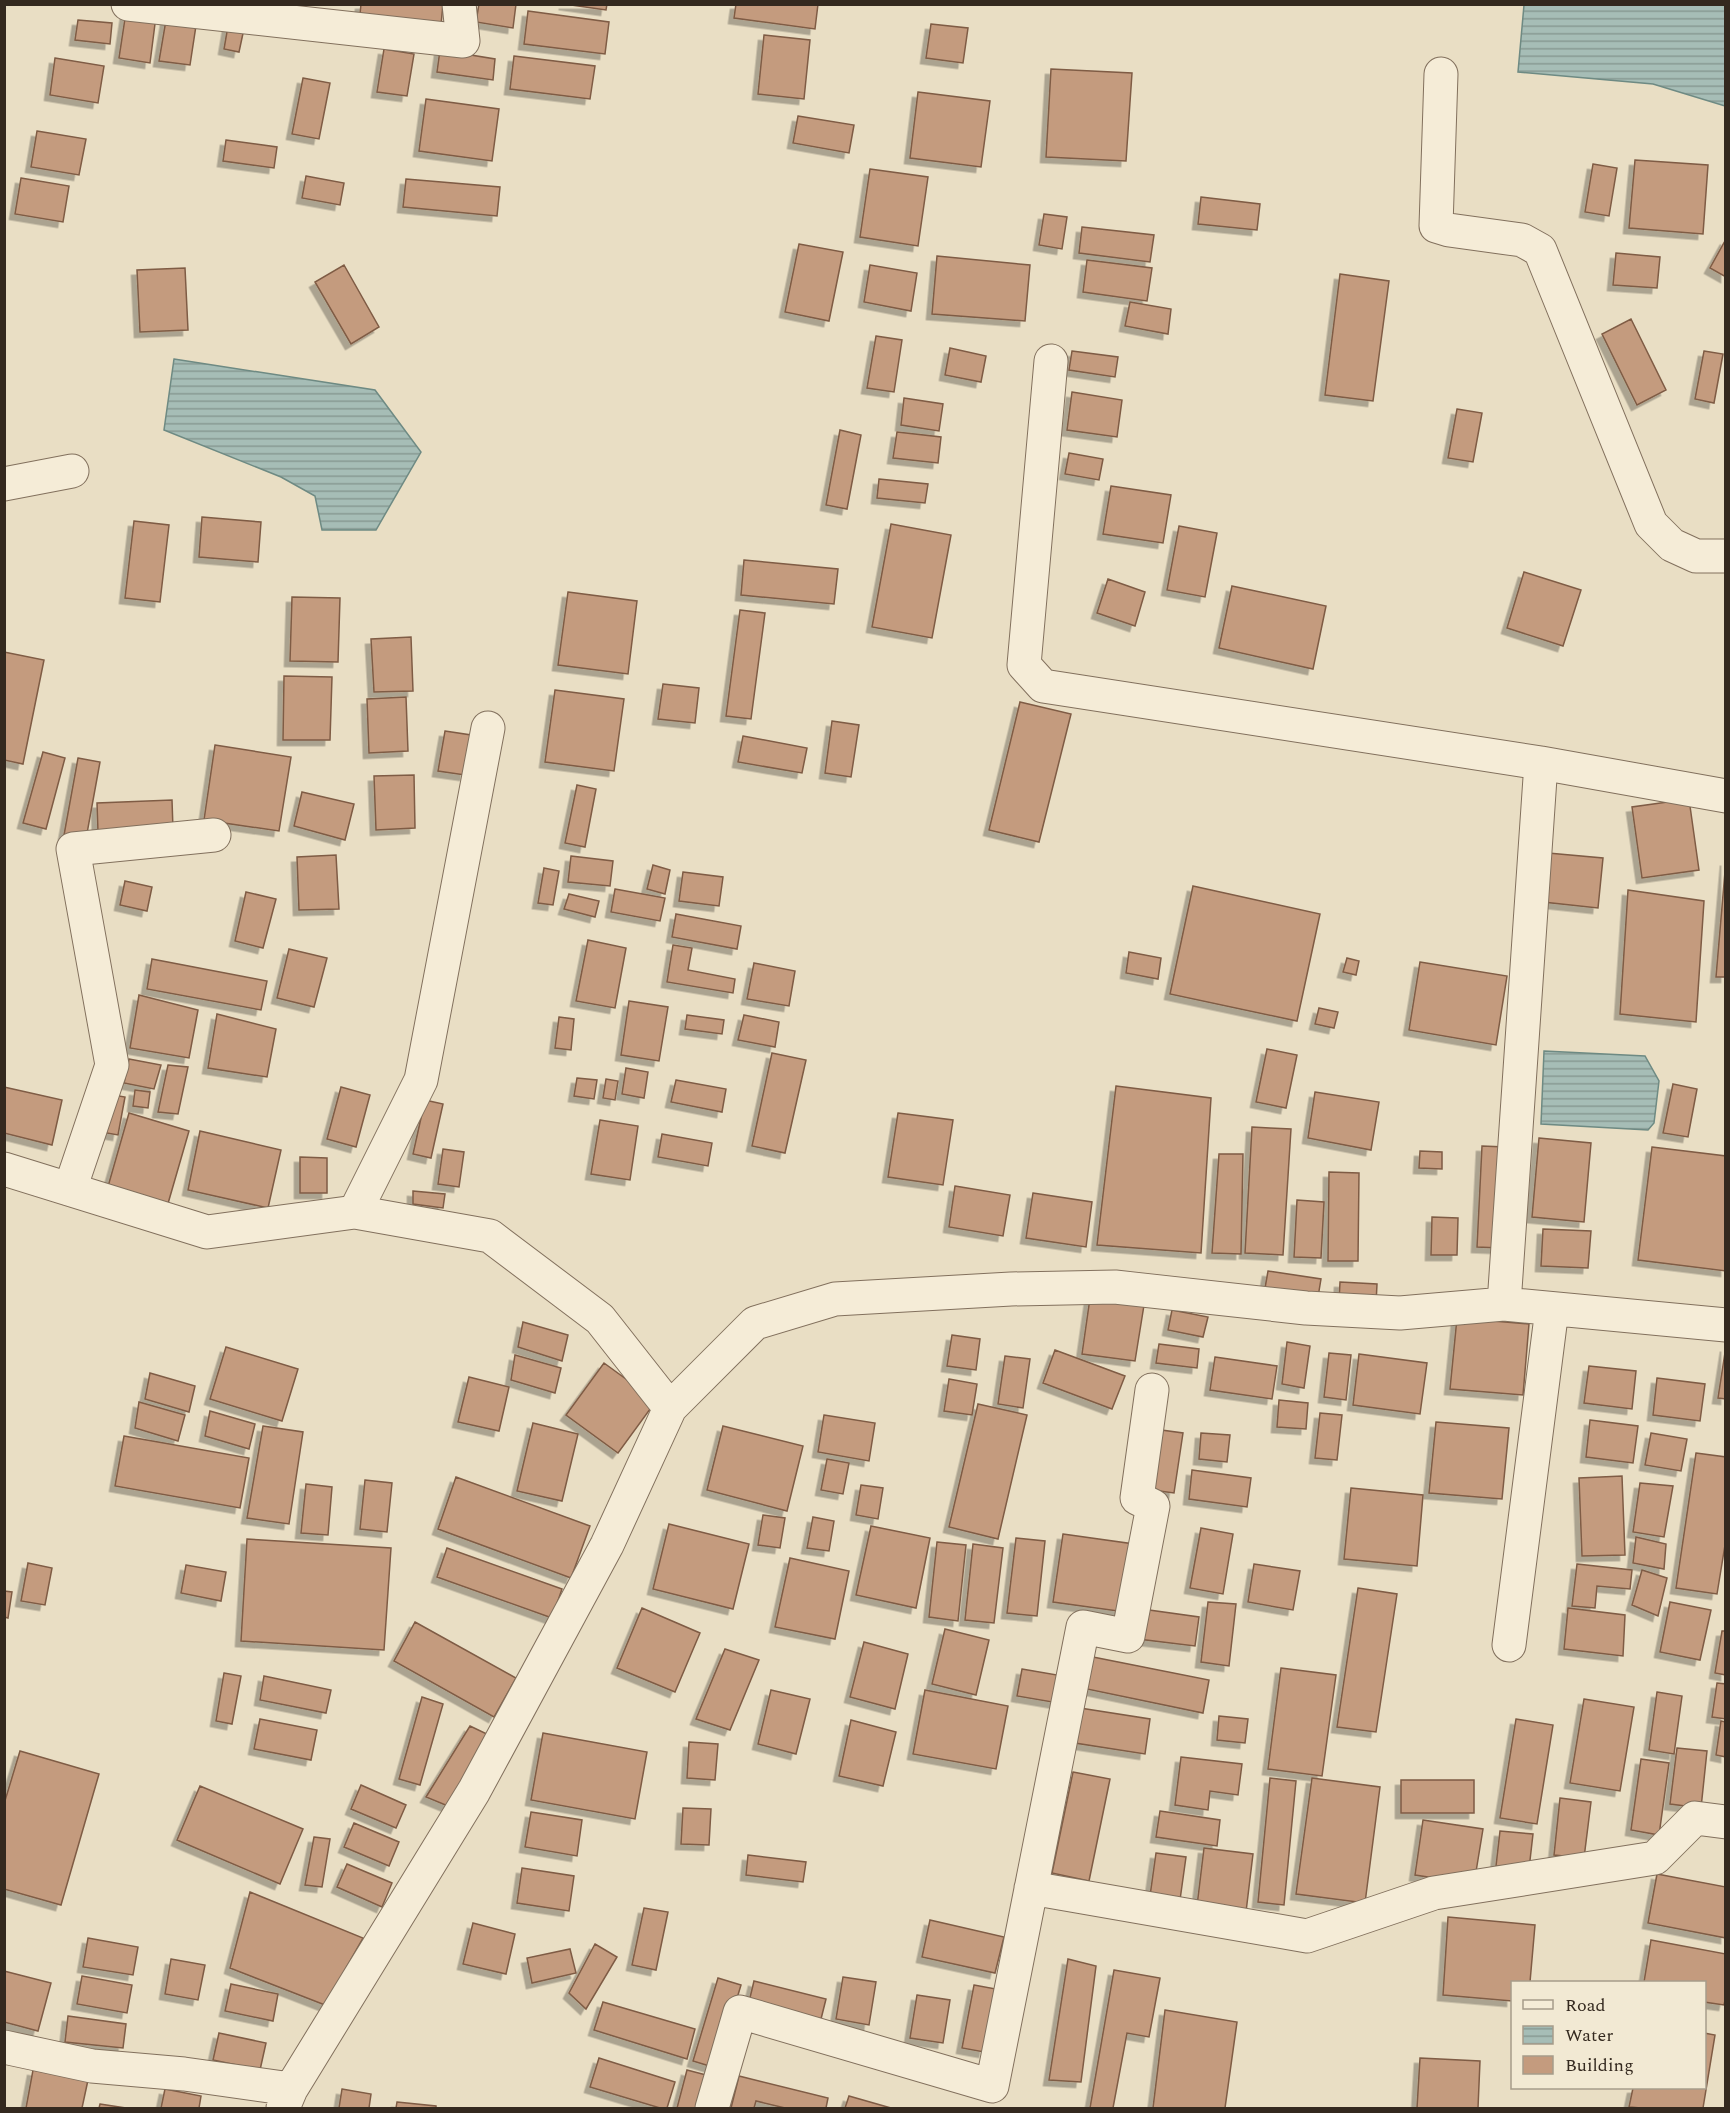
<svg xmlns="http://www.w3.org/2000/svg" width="1730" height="2113" font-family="Spectral,serif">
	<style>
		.water { fill: url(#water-rules); stroke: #6e8a83; stroke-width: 1.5 }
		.building { fill: #c49b7e; stroke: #7f5c45; stroke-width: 1.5; filter: url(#shadow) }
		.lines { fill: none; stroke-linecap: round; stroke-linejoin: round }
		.minor-casing { stroke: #82705d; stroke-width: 35 }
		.minor { stroke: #f5ecd7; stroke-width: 33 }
	</style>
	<defs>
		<pattern id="water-rules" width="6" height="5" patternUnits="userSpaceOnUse" patternTransform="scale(1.5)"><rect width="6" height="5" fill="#a6bdb6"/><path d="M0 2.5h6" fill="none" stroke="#889a93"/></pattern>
		<filter id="shadow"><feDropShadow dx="-5.5" dy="5.5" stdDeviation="0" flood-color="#0004"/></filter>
	</defs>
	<rect width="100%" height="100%" fill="#e9dec4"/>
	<!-- water -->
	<path class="water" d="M1524 5H1725V106L1653 84 1518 72Z
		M174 359 375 390 421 452 376 530H322L315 496 281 477 164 430Z
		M1544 1051 1645 1056 1659 1081 1654 1123 1648 1130 1541 1124Z"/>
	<!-- building -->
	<path class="building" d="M361 4H443L441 25 360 14Z
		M479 4H516L513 28 476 22Z
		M564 4H607L606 10Z
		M736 4H818L815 29 734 18Z
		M528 11 609 22 605 54 524 44Z
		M126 12 156 16 150 63 119 58Z
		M167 14 197 19 190 65 159 61Z
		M78 20 112 23 110 44 75 40Z
		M229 20 245 24 239 52 224 49Z
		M931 24 968 28 963 63 926 58Z
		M764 35 810 40 804 99 758 94Z
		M384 49 414 54 407 96 377 92Z
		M440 50 495 59 493 80 437 72Z
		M514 56 595 66 590 99 510 89Z
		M55 58 104 66 98 103 50 95Z
		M1051 69 1132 73 1126 161 1046 157Z
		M303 78 330 83 319 139 292 134Z
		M918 92 990 101 981 167 910 158Z
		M426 99 499 109 492 161 419 151Z
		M798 116 854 125 849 153 793 143Z
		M37 131 86 139 79 175 31 167Z
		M226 140 277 147 274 168 223 161Z
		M1635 160 1708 165 1703 234 1629 228Z
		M1593 164 1617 168 1609 216 1585 212Z
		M870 169 928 177 918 246 860 237Z
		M306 176 344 183 340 205 302 198Z
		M21 178 69 186 63 222 15 214Z
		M406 179 500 187 497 216 403 207Z
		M1201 197 1260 204 1257 230 1198 224Z
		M1044 214 1067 217 1062 249 1039 245Z
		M1082 227 1154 235 1150 262 1079 253Z
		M1726 239V277L1710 268Z
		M799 244 843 252 829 321 785 312Z
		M1616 253 1660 257 1657 288 1613 285Z
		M937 256 1030 265 1025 321 932 314Z
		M1087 260 1152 268 1147 301 1083 292Z
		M344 265 379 327 351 344 315 282Z
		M870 265 917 273 911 311 864 302Z
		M185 268 188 330 140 332 137 270Z
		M1340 274 1389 281 1373 401 1325 395Z
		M1130 302 1171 309 1168 334 1125 326Z
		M1631 319 1666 390 1637 405 1602 334Z
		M876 336 902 340 894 392 867 388Z
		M950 348 986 356 981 382 945 375Z
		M1072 351 1118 357 1115 377 1069 370Z
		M1704 351 1723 354 1714 403 1695 399Z
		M1072 392 1122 400 1117 437 1067 430Z
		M904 398 943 404 939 431 901 425Z
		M1457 409 1482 413 1473 462 1448 458Z
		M840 430 861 435 847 509 826 505Z
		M897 432 941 437 938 463 893 458Z
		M1069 453 1103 459 1099 480 1065 474Z
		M879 479 928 484 925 503 877 498Z
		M1111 486 1171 495 1163 543 1103 534Z
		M202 517 261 522 258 562 199 557Z
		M134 521 169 525 160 602 125 598Z
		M891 524 951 535 932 638 872 627Z
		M1179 526 1217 533 1205 597 1167 590Z
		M744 560 838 569 834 604 741 595Z
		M1524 572 1581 590 1563 646 1507 628Z
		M1108 579 1145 592 1135 626 1097 613Z
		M1232 586 1326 606 1313 669 1219 648Z
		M568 592 637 601 628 674 558 665Z
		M292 597 340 598 338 662 290 661Z
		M740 610 765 613 751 719 726 716Z
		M411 637 413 691 374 692 371 639Z
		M4 652 44 660 23 764 4 760Z
		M284 676 332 677 330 740H283Z
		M663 684 699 688 695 723 658 719Z
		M555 690 624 699 614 771 545 762Z
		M406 697 408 751 369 753 367 699Z
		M1020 702 1071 714 1039 842 989 830Z
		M832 721 859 725 851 777 825 773Z
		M445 731 471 735 465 775 438 771Z
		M743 736 807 748 802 773 738 762Z
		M215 745 291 757 279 831 204 820Z
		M43 752 65 758 46 829 23 823Z
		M78 758 100 762 86 839 64 835Z
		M414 775 415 828 376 830 374 776Z
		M577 785 596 789 585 847 565 843Z
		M302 792 354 804 345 840 294 826Z
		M1689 799 1699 870 1642 878 1632 807Z
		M172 800 173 829 98 832 97 803Z
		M1548 853 1603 858 1598 908 1543 902Z
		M336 855 339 909 299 910 297 857Z
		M571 856 613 861 610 886 568 882Z
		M1726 860V977H1716Z
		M653 865 670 870 665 894 647 889Z
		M544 868 559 871 553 905 538 903Z
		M683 872 723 877 719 906 679 901Z
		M125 881 152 887 147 911 120 905Z
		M1193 886 1320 914 1297 1021 1170 994Z
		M615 889 665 898 660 921 611 912Z
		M1628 890 1704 901 1696 1022 1620 1014Z
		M246 892 276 899 263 948 235 941Z
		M569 894 599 901 595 917 564 909Z
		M676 914 741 926 737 949 672 937Z
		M588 940 626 948 615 1008 576 1001Z
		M673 945 692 948 688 970 735 979 733 993 667 982Z
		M289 949 327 958 314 1007 277 998Z
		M1129 952 1161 958 1158 979 1126 973Z
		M1347 958 1359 961 1356 975 1343 972Z
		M152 959 267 981 261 1010 147 989Z
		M1420 962 1507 976 1496 1045 1409 1030Z
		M754 963 795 971 789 1006 747 999Z
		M139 995 198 1010 189 1058 130 1048Z
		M629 1001 668 1007 659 1061 621 1055Z
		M1319 1008 1338 1012 1334 1028 1315 1024Z
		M217 1014 276 1029 267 1077 208 1068Z
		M687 1015 724 1020 722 1034 685 1029Z
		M744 1015 779 1022 775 1047 738 1040Z
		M559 1017 574 1019 571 1050 555 1048Z
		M1267 1049 1297 1055 1286 1108 1256 1102Z
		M772 1053 806 1060 785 1153 752 1146Z
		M129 1059 161 1065 154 1089 124 1083Z
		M168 1065 188 1067 178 1114 158 1112Z
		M626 1068 648 1072 644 1098 622 1094Z
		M577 1078 597 1080 594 1099 574 1096Z
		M606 1079 618 1081 615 1100 603 1098Z
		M676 1080 726 1089 722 1112 671 1102Z
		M1673 1084 1697 1089 1688 1137 1663 1133Z
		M1116 1086 1211 1098 1201 1253 1097 1245Z
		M4 1087 62 1100 52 1145 4 1133Z
		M341 1087 370 1095 356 1147 327 1139Z
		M135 1090 150 1092 148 1108 133 1106Z
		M1315 1092 1379 1102 1371 1150 1308 1138Z
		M108 1094 125 1097 118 1135 101 1132Z
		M425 1100 443 1104 431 1158 413 1154Z
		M129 1113 189 1131 167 1207 107 1190Z
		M898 1113 953 1120 943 1185 888 1177Z
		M600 1120 638 1126 630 1180 591 1174Z
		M1252 1127 1291 1129 1283 1255 1245 1253Z
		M200 1131 281 1150 268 1208 188 1190Z
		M662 1134 712 1143 708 1166 658 1157Z
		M1539 1138 1591 1143 1584 1222 1532 1217Z
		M1482 1146 1505 1147 1500 1248 1477 1247Z
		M1652 1147 1726 1156V1271L1638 1260Z
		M443 1149 464 1152 459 1187 438 1184Z
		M1420 1151 1442 1152V1169L1419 1168Z
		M1219 1154H1243L1241 1254 1212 1253Z
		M300 1157 327 1158V1193H300Z
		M1329 1172 1359 1173 1358 1261H1328Z
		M955 1186 1010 1195 1003 1236 949 1227Z
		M413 1191 445 1194 443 1208 413 1204Z
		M1033 1193 1092 1202 1086 1247 1026 1238Z
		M1297 1200 1324 1202 1321 1258 1294 1257Z
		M1432 1217 1458 1218 1457 1255H1431Z
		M1543 1229 1591 1231 1588 1268 1541 1266Z
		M1268 1271 1321 1279 1318 1297 1265 1288Z
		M1340 1282 1377 1284 1376 1304 1339 1302Z
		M1091 1291 1145 1299 1135 1361 1082 1354Z
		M1172 1310 1208 1317 1203 1337 1168 1330Z
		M1457 1318 1529 1324 1523 1395 1450 1389Z
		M523 1322 568 1335 562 1361 518 1347Z
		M952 1335 980 1339 976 1370 947 1366Z
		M1287 1342 1310 1346 1304 1388 1282 1384Z
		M1159 1344 1199 1349 1197 1368 1156 1363Z
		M1726 1346V1399L1718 1398Z
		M226 1347 298 1369 282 1421 210 1399Z
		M1055 1350 1125 1376 1112 1409 1043 1383Z
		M1329 1353 1351 1355 1346 1400 1324 1397Z
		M1359 1354 1427 1363 1420 1414 1353 1405Z
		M515 1355 561 1368 555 1393 511 1380Z
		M1005 1356 1030 1359 1023 1408 998 1404Z
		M1215 1357 1277 1366 1272 1399 1210 1390Z
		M604 1363 656 1401 618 1453 566 1415Z
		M1589 1366 1636 1371 1632 1409 1584 1403Z
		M150 1373 195 1386 189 1412 145 1399Z
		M469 1377 509 1387 499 1431 458 1422Z
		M1657 1378 1705 1384 1700 1421 1653 1415Z
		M949 1379 977 1384 972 1415 944 1411Z
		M1279 1400 1308 1403 1306 1429 1277 1427Z
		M139 1402 185 1415 178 1441 135 1428Z
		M978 1404 1027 1415 998 1539 949 1527Z
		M210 1411 255 1424 249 1449 205 1436Z
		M1320 1413 1342 1415 1337 1460 1315 1458Z
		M824 1415 875 1423 869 1461 818 1452Z
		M1590 1420 1638 1426 1633 1463 1586 1457Z
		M1436 1422 1509 1428 1502 1499 1429 1493Z
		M533 1423 578 1434 562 1501 517 1491Z
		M263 1426 303 1432 289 1524 247 1518Z
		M723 1426 803 1446 787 1511 707 1490Z
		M1154 1429 1183 1433 1174 1493 1145 1489Z
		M1201 1433 1230 1435 1227 1462 1199 1459Z
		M1651 1433 1687 1439 1681 1471 1645 1465Z
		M124 1436 249 1458 240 1508 115 1486Z
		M1696 1453 1726 1457V1539L1717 1594 1676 1588Z
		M827 1459 849 1463 843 1494 821 1490Z
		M1192 1470 1251 1478 1247 1507 1189 1499Z
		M1622 1476 1625 1555 1582 1556 1579 1478Z
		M456 1477 590 1526 571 1578 438 1529Z
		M365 1480 392 1483 387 1532 360 1529Z
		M1640 1483 1673 1486 1664 1537 1633 1532Z
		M306 1484 332 1487 328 1535 301 1533Z
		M861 1485 883 1488 878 1519 856 1515Z
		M1351 1488 1423 1495 1417 1566 1344 1559Z
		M763 1515 785 1518 780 1548 758 1545Z
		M813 1517 834 1521 829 1551 807 1548Z
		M669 1524 749 1544 733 1609 653 1589Z
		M871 1526 930 1538 916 1608 856 1595Z
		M1201 1528 1233 1534 1223 1594 1190 1588Z
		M1063 1534 1134 1544 1125 1612 1053 1602Z
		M1636 1537 1666 1544 1664 1569 1633 1563Z
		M1016 1538 1045 1541 1037 1616 1007 1613Z
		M247 1539 391 1548 384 1650 241 1641Z
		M937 1542 966 1545 958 1621 929 1617Z
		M973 1544 1003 1548 994 1623 965 1620Z
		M447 1548 562 1589 552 1618 437 1577Z
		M790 1558 849 1571 835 1639 775 1627Z
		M28 1563 52 1568 45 1605 21 1601Z
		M1254 1564 1300 1571 1293 1610 1248 1602Z
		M1577 1564 1632 1570 1630 1589 1597 1586 1595 1608 1572 1606Z
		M186 1565 226 1572 221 1601 181 1593Z
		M1642 1570 1667 1578 1658 1616 1632 1605Z
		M1358 1588 1397 1594 1376 1732 1337 1727Z
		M4 1591 12 1592 8 1618 4 1617Z
		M1208 1602 1236 1604 1229 1666 1201 1662Z
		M1670 1602 1711 1610 1700 1660 1660 1652Z
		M642 1608 700 1633 675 1692 617 1668Z
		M1568 1608 1625 1615 1623 1656 1564 1649Z
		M1142 1609 1199 1617 1195 1646 1138 1639Z
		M415 1622 516 1678 494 1717 394 1661Z
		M945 1629 989 1640 976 1695 932 1684Z
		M1722 1631H1726V1675L1715 1673Z
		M864 1642 908 1654 895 1709 850 1697Z
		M725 1649 759 1660 730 1730 696 1719Z
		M1093 1657 1209 1680 1203 1713 1087 1689Z
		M1281 1668 1336 1675 1322 1776 1268 1769Z
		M1022 1669 1063 1676 1058 1703 1017 1696Z
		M224 1673 241 1676 232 1724 216 1721Z
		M264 1676 331 1690 326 1713 260 1700Z
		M1717 1683 1726 1684V1719L1712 1717Z
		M771 1690 810 1699 796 1754 758 1744Z
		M925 1690 1008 1706 996 1769 913 1754Z
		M1657 1692 1682 1696 1674 1754 1649 1750Z
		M422 1697 443 1704 420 1785 399 1779Z
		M1584 1699 1634 1707 1620 1791 1570 1783Z
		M1080 1708 1150 1719 1145 1754 1075 1743Z
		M1219 1716 1248 1719 1245 1743 1217 1740Z
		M260 1719 317 1730 311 1760 254 1749Z
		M1516 1719 1553 1725 1537 1824 1500 1818Z
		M851 1720 896 1732 883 1786 839 1776Z
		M1721 1721 1726 1722V1757L1716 1755Z
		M470 1726 489 1735 448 1806 426 1797Z
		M543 1733 647 1752 635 1819 531 1800Z
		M689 1742 718 1744 715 1780 687 1778Z
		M1677 1748 1707 1751 1701 1808 1670 1804Z
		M20 1751 99 1774 61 1905 4 1889V1804Z
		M1181 1757 1242 1764 1238 1795 1210 1791 1208 1810 1175 1805Z
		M1641 1759 1669 1763 1659 1835 1631 1830Z
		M1073 1772 1110 1779 1089 1881 1052 1873Z
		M1270 1778 1296 1781 1284 1905 1258 1902Z
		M1312 1778 1380 1787 1365 1903 1296 1894Z
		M1401 1780H1474V1813H1401Z
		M361 1785 406 1805 396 1828 351 1809Z
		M200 1786 303 1829 280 1884 177 1840Z
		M1560 1798 1591 1802 1584 1858 1554 1855Z
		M683 1808 711 1809 709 1845 681 1844Z
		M1160 1811 1220 1820 1217 1846 1156 1837Z
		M531 1812 582 1820 577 1856 525 1847Z
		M1423 1820 1483 1829 1474 1884 1415 1875Z
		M354 1823 399 1842 389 1866 344 1847Z
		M1500 1831 1533 1834 1529 1869 1496 1866Z
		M314 1837 330 1839 322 1887 305 1885Z
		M1204 1848 1253 1854 1246 1912 1197 1906Z
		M1156 1853 1186 1857 1180 1900 1150 1896Z
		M748 1855 806 1862 803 1882 746 1875Z
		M347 1864 392 1883 382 1907 337 1887Z
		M522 1868 574 1876 569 1911 517 1903Z
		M1657 1874 1726 1887V1938L1648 1923Z
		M250 1892 363 1938 325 2005 230 1968Z
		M644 1908 668 1912 656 1970 632 1965Z
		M1448 1917 1535 1925 1530 1982H1512V2001L1443 1995Z
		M930 1920 1004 1937 995 1973 922 1957Z
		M473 1923 515 1934 506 1974 463 1964Z
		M88 1938 138 1947 133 1975 83 1967Z
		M1651 1940 1726 1954V1996L1724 2005 1704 2002V1982H1644Z
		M595 1944 617 1957 586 2009 569 1993Z
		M570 1949 576 1973 532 1983 527 1958Z
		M171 1959 205 1965 198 2000 165 1994Z
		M1068 1959 1096 1966 1081 2082 1049 2080Z
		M1114 1970 1160 1978 1149 2037 1127 2033 1113 2108H1090Z
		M4 1971 51 1983 38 2031 4 2022Z
		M82 1976 132 1985 127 2013 77 2004Z
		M843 1977 876 1982 869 2025 836 2019Z
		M718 1978 741 1985 716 2068 693 2061Z
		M754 1981 826 1999 820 2023 748 2006Z
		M231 1984 278 1994 273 2021 225 2011Z
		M974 1985 996 1989 984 2052 962 2048Z
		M917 1995 950 2000 943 2043 910 2038Z
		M603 2002 695 2029 687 2059 594 2030Z
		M1165 2010 1237 2022 1225 2108H1153Z
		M68 2016 126 2024 123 2048 65 2042Z
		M219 2033 266 2043 260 2070 213 2060Z
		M1704 2033 1715 2035 1703 2108H1641L1629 2107 1633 2088H1704Z
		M599 2058 675 2082 667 2108H660L590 2087Z
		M1420 2058 1480 2061 1478 2108H1417Z
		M33 2070 88 2080 82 2108H26Z
		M687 2070 714 2077 707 2108H677Z
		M739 2076 828 2098 826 2108H785L756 2101 754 2108H731Z
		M165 2089 201 2096 199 2108H161Z
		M342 2089 371 2094 369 2108H339Z
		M849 2096 891 2108H845Z
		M397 2102 436 2106V2108H396Z
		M100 2104 126 2108H99Z"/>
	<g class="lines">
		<!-- minor casing -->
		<g class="minor-casing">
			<path id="minor" d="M128 4 463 41 459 4
				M1441 74 1436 226 1449 230 1522 240 1540 250 1651 524 1672 545 1696 556H1726
				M1051 361 1024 665 1043 686 1541 763 1504 1304
				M4 484 72 471
				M1541 763 1726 796
				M4 1169 207 1232 355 1212 490 1236 600 1319 670 1408
				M70 1189 112 1065 73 849 214 835
				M355 1212 421 1080 488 728
				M1509 1645 1552 1309
				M1031 1888 1307 1936 1434 1893 1655 1858 1695 1818 1726 1822
				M4 2047 92 2066 184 2074 291 2089
				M283 2108 291 2089 474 1791 607 1545 670 1408 755 1323 835 1299 1011 1289 1115 1287 1306 1308 1400 1313 1504 1304 1726 1325
				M712 2108 740 2012 992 2086 1083 1627 1128 1636 1153 1506 1137 1498 1152 1390"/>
		</g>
		<!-- minor -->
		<use href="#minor" class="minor"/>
	</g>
	<!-- border -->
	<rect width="1730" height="2113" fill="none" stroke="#34291f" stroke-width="12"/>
	<!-- legend -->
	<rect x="1511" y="1981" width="195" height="108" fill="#f2e9d3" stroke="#a69c8b" stroke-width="1.5"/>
	<rect x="1523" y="2000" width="30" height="9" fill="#f5ecd7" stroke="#a69c8b" stroke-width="1.5"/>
	<text x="1565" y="2011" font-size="18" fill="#34291f">Road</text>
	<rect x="1523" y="2026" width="30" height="18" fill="url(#water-rules)" stroke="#a69c8b" stroke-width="1.5"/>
	<text x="1565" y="2041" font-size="18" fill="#34291f">Water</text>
	<rect x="1523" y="2056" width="30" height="18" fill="#c49b7e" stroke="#a69c8b" stroke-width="1.5"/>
	<text x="1565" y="2071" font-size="18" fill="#34291f">Building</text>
</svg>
